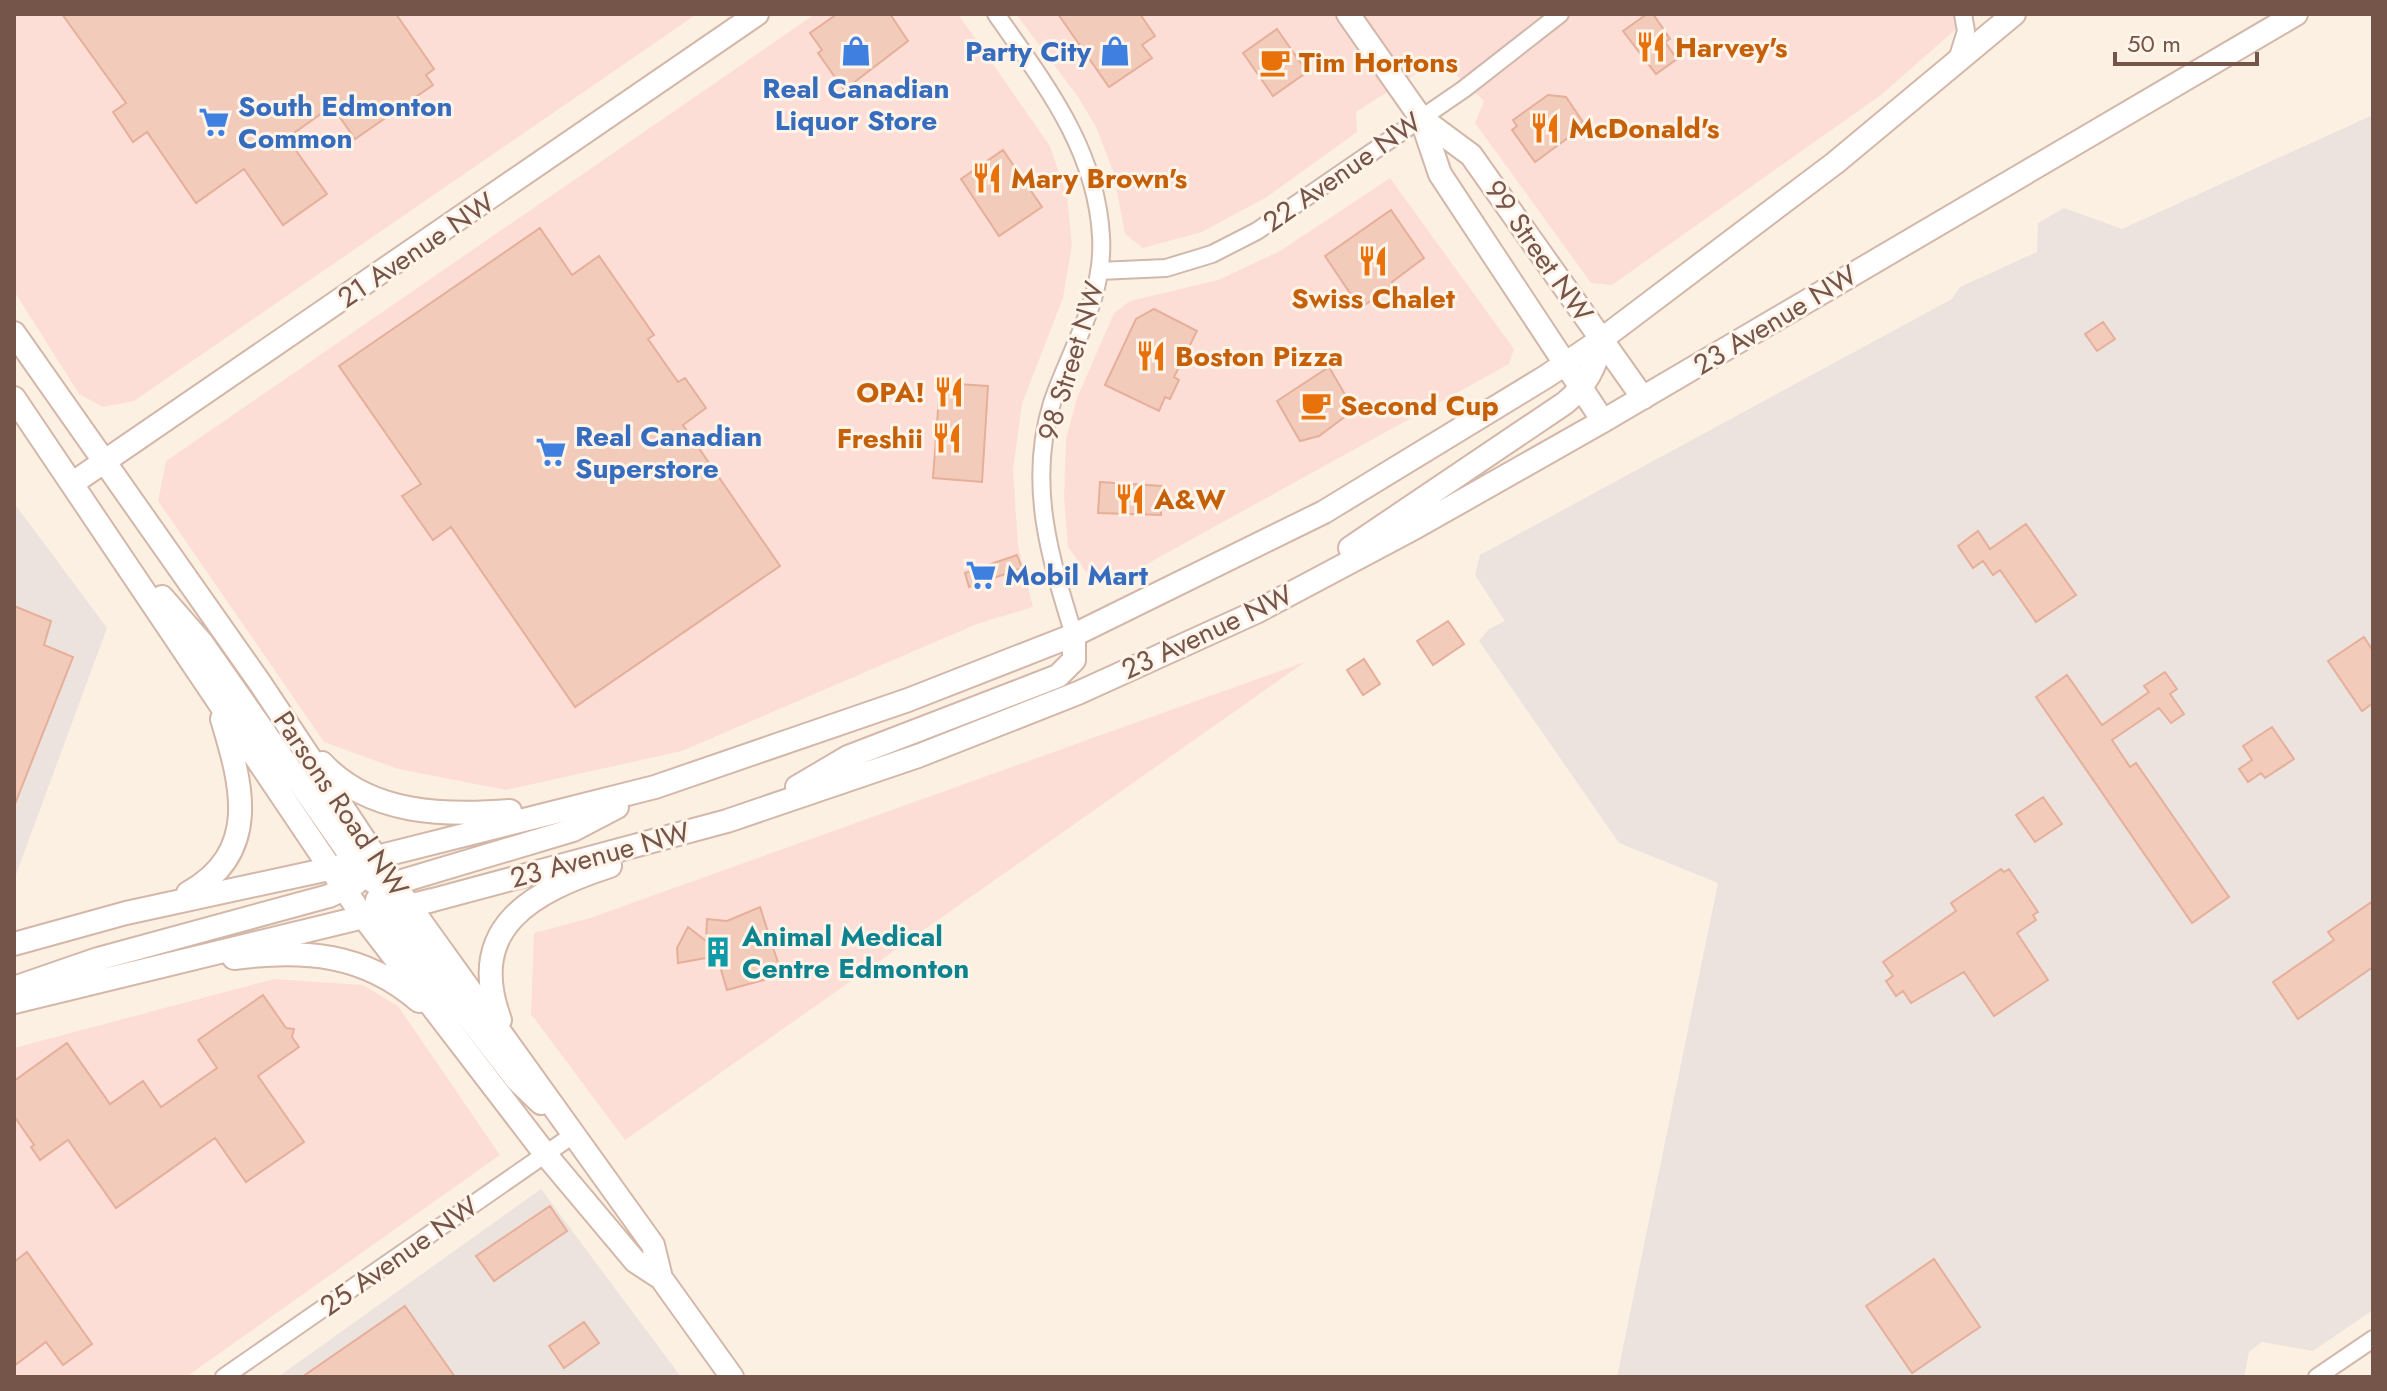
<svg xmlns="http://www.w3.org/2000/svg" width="2387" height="1391" font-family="Jost,sans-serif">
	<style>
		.commercial { fill: #fdded6 }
		.industrial { fill: #ece3de }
		.building { fill: #f2cbba; stroke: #e5af9a; stroke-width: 2 }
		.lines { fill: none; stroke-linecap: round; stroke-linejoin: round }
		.street-casing { stroke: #d0b8ac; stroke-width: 20 }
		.secondary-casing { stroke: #d3b7a9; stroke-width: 26 }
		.street { stroke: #fff; stroke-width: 16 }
		.secondary { stroke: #fff; stroke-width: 22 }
		.labels { text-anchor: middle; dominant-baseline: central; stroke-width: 6; stroke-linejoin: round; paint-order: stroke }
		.food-label { font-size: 28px; font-weight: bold; fill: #c56008; stroke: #fff4e9; text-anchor: start }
		.shop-label { font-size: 28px; font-weight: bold; fill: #366cbe; stroke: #fff4e9; text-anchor: start }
		.street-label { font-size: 28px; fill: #755449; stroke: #fff4e9 }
		.culture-label { font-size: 28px; font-weight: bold; fill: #0d838f; stroke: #fff4e9; text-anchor: start }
	</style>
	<rect width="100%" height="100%" fill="#fcf0e3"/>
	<!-- commercial -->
	<path class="commercial" d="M14 14H697L134 401 103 407 79 394 14 291Z
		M815 14H958L1050 146 1067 196 1072 245 1063 298 1022 404 1013 470 1018 545 1033 607 977 624 682 751 506 790 398 769 324 742 158 501 166 461Z
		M1016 14H1973L1881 95 1612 285 1591 283 1475 123 1484 101 1446 65 1431 64 1356 112 1357 132 1267 197 1202 232 1143 248 1125 234 1113 171 1096 127 1078 97Z
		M1390 178 1514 349 1509 364 1118 580H1092L1068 547 1064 497 1066 439 1077 398 1114 313 1130 301 1218 280 1280 251Z
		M1305 662 625 1140 531 1014 534 933 590 918Z
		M274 979 363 985 398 1006 500 1155 186 1377H14V1048Z"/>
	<!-- industrial -->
	<path class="industrial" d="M2373 115V1310L2313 1351 2262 1342 2249 1352 2244 1377H1617L1718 883 1619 843 1479 641 1489 629 1505 621 1475 575 1480 555 1952 299 1960 287 2037 252 2038 223 2064 208 2122 229Z
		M14 503 107 628 14 880Z
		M541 1189 681 1377H278Z"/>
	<!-- building -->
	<path class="building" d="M62 14H396L434 69 426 75 433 85 355 139 332 106 287 138 327 194 283 225 244 169 196 203 147 132 133 142 113 112 126 103Z
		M837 14H890L908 41 844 90 818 53 822 50 810 33Z
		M1058 14H1140L1155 36 1142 45 1152 58 1109 87Z
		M1647 14H1653L1670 39 1665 42 1677 59 1656 74 1623 31Z
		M1277 29 1307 72 1273 96 1243 53Z
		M1548 95 1566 97 1583 122 1571 131 1573 134 1535 162 1512 130 1517 126 1513 120Z
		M1003 150 1042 207 999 236 961 179Z
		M1391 210 1424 258 1392 282 1394 285 1360 308 1325 256Z
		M540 228 572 275 599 256 654 335 648 339 678 382 685 378 706 408 683 425 780 566 575 707 451 527 433 540 402 496 421 484 339 366Z
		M1154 309 1197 331 1174 377 1179 380 1170 399 1165 397 1159 411 1105 385 1136 319Z
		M2103 322 2115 339 2097 351 2085 334Z
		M1329 367 1354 410 1319 436 1300 441 1277 401Z
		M940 383 988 386 982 482 933 478Z
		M1100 482 1162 486 1161 515 1098 513Z
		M2026 524 2076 595 2036 622 2000 570 1993 575 1983 561 1973 568 1958 546 1978 531 1990 549Z
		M1017 555 1022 568 969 587 965 573Z
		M14 606 51 621 44 645 73 657 15 804Z
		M1448 621 1464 644 1433 665 1417 641Z
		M2364 637 2373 651V703L2362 711 2328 661Z
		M1364 659 1380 684 1363 695 1347 670Z
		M2165 672 2177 689 2170 694 2184 714 2171 723 2159 708 2112 740 2130 767 2136 763 2229 897 2192 923 2036 697 2067 675 2102 725 2149 692 2144 686Z
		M2272 727 2294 759 2265 778 2261 773 2248 782 2239 769 2252 760 2243 746Z
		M2043 797 2062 824 2035 842 2016 815Z
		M2001 869 2004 872 2009 869 2038 912 2033 915 2036 920 2017 933 2048 980 1994 1016 1964 972 1911 1003 1903 991 1896 996 1886 981 1893 976 1883 962 1956 911 1951 903Z
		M2373 901V967L2298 1019 2273 982 2334 940 2328 932Z
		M760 907 782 975 727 990 717 956 678 963 677 948 688 927 706 941 707 919 727 921Z
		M263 995 286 1028 294 1029 292 1037 299 1047 258 1076 304 1142 246 1182 215 1138 116 1208 68 1140 40 1160 31 1147 34 1145 14 1116V1081L67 1043 110 1104 143 1081 161 1107 217 1068 198 1040Z
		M550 1206 567 1231 494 1281 476 1256Z
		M27 1252 92 1344 63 1365 46 1342 14 1366V1262Z
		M1934 1259 1980 1327 1912 1373 1866 1306Z
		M405 1306 455 1377H302Z
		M584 1322 599 1343 564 1368 549 1346Z"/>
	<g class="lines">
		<!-- street casing -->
		<g class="street-casing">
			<path id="street" d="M996 14C1044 83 1096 148 1101 236 1105 297 1071 347 1052 403 1027 484 1050 558 1074 635
				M1956 63 1966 31 1963 14
				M1099 271 1166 268 1212 254 1257 231 1464 89 1560 14
				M224 1377 573 1135
				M2317 1377 2373 1339"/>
		</g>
		<!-- secondary casing -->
		<g class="secondary-casing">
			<path id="secondary" d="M1348 14 1421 118 1440 174 1603 421
				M1421 118 1471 155 1643 398
				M14 333 260 683 393 883 653 1245 661 1278 732 1377
				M14 398 362 915 546 1155 635 1261 661 1278
				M73 483 757 14
				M1350 548 1565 403C1586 386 1596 367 1602 339
				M162 597 202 643 364 875 401 901
				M322 763C370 815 446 816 510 811
				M797 787 848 757 1058 676 1074 660V635
				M382 887 573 830 617 807
				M188 893C261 852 242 785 222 719
				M377 900 517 1080 541 1103
				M14 944 126 913 329 869 655 787 908 700 1074 635 1324 512 1547 376 1602 339 1835 163 2014 14
				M234 958C303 949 364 953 419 1001
				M14 988 98 959 329 896 356 883
				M14 1002 433 900 727 821 918 756 1078 693 1256 612 1416 527 1603 421 2296 14
				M500 1020C465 926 534 891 610 866"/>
		</g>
		<!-- street -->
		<use href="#street" class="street"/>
		<!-- secondary -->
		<use href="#secondary" class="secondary"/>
	</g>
	<!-- icons -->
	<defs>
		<g id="restaurant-bare" transform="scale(2.4)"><path d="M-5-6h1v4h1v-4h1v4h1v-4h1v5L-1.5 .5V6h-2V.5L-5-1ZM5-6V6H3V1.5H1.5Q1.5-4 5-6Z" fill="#e8710a" stroke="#fff4e9" stroke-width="2.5" paint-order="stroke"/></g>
		<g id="shop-bare" transform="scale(2.4)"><path d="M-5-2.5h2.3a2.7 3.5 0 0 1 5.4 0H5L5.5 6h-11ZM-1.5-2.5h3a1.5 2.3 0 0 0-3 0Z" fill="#3f7fe0" stroke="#fff4e9" stroke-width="2.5" paint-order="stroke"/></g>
		<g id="cafe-bare" transform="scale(2.4)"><path d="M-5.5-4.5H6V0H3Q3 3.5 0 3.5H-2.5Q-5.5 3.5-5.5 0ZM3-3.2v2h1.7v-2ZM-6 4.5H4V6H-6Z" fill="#e8710a" stroke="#fff4e9" stroke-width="2.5" paint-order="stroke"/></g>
		<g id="supermarket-bare" transform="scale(2.4)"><path d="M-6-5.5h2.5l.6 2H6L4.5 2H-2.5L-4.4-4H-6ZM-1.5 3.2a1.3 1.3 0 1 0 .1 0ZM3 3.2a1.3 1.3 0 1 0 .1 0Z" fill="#3f7fe0" stroke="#fff4e9" stroke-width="2.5" paint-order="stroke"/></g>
		<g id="building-bare" transform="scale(2.4)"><path d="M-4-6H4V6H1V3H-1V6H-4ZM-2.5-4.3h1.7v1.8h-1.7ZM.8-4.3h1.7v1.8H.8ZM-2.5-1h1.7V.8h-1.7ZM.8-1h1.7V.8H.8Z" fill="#0f9aa8" stroke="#fff4e9" stroke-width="2.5" paint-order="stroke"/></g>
	</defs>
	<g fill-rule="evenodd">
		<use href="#restaurant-bare" x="1651" y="47"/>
		<use href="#shop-bare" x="856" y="51"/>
		<use href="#shop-bare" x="1115" y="51"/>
		<use href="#cafe-bare" x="1275" y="62"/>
		<use href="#supermarket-bare" x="214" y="122"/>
		<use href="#restaurant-bare" x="1545" y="128"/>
		<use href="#restaurant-bare" x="987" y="178"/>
		<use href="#restaurant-bare" x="1373" y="261"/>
		<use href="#restaurant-bare" x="1151" y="356"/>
		<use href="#restaurant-bare" x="949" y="392"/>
		<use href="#cafe-bare" x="1316" y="405"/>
		<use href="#restaurant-bare" x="947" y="438"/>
		<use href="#supermarket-bare" x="551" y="452"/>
		<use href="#restaurant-bare" x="1130" y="499"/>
		<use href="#supermarket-bare" x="981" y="575"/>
		<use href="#building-bare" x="718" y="952"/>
	</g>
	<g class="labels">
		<!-- food labels -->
		<g class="food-label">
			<text x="1675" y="47">Harvey's</text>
			<text x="1299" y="62">Tim Hortons</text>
			<text x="1569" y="128">McDonald's</text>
			<text x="1011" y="178">Mary Brown's</text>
			<text x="1373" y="298" text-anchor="middle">Swiss Chalet</text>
			<text x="1175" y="356">Boston Pizza</text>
			<text x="925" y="392" text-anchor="end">OPA!</text>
			<text x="1340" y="405">Second Cup</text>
			<text x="923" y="438" text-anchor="end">Freshii</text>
			<text x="1154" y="499">A&amp;W</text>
		</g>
		<!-- shop labels -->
		<g class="shop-label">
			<text x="1091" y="51" text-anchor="end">Party City</text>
			<text x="856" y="88" text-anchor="middle">Real Canadian<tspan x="856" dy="32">Liquor Store</tspan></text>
			<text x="238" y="106">South Edmonton<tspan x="238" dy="32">Common</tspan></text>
			<text x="575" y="436">Real Canadian<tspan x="575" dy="32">Superstore</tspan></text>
			<text x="1005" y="575">Mobil Mart</text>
		</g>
		<!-- street labels -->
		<g class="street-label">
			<text transform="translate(1342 172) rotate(-35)">22 Avenue NW</text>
			<text transform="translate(416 250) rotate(-34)">21 Avenue NW</text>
			<text transform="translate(1539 251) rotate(55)">99 Street NW</text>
			<text transform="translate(1775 320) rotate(-31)">23 Avenue NW</text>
			<text transform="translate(1071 361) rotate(-73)">98 Street NW</text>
			<text transform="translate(1207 632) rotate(-25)">23 Avenue NW</text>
			<text transform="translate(341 804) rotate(56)">Parsons Road NW</text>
			<text transform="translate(600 855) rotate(-15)">23 Avenue NW</text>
			<text transform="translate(399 1256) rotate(-35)">25 Avenue NW</text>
		</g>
		<!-- culture labels -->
		<g class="culture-label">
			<text x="742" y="936">Animal Medical<tspan x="742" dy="32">Centre Edmonton</tspan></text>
		</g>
	</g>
	<!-- border -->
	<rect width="2387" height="1391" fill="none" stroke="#755449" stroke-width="32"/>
	<!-- scale -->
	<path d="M2115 52v12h142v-12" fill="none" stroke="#755449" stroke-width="4"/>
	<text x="2127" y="52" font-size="24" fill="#755449" stroke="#fff4e9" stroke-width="6" paint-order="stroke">50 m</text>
</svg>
